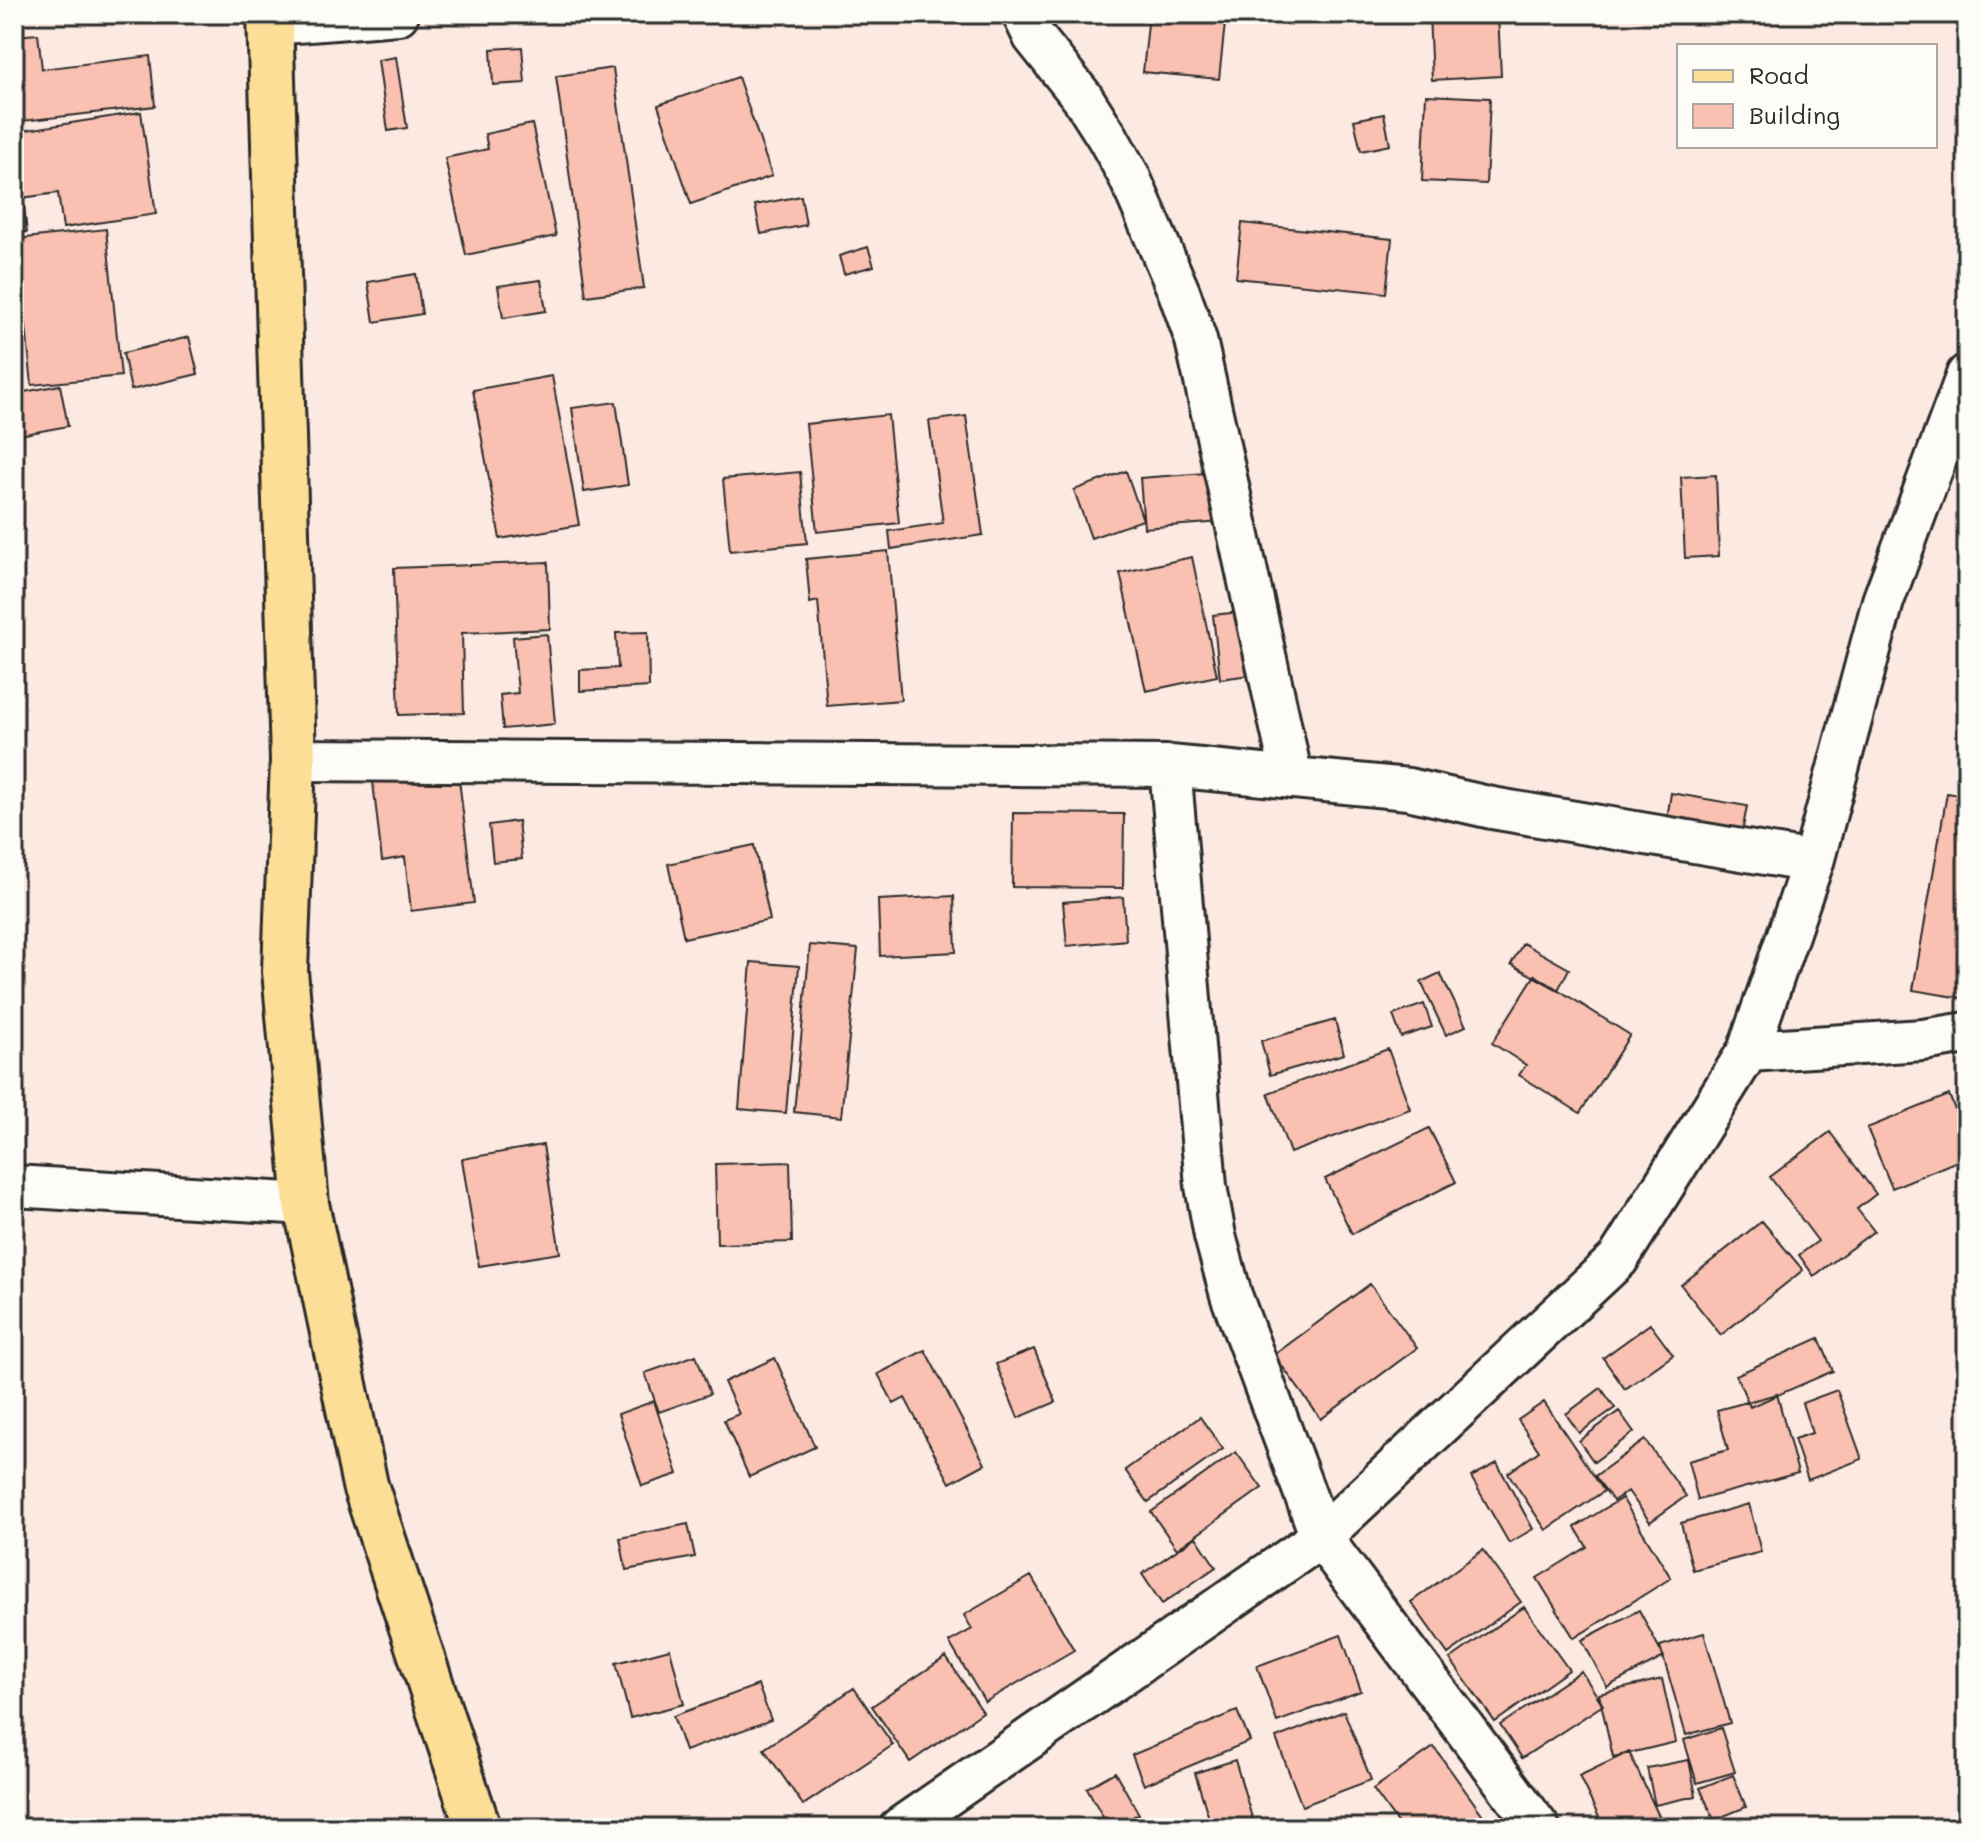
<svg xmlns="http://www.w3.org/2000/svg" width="1981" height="1842" font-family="Mali,sans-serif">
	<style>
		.building { fill: #fac1b2; stroke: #2b2b2b; stroke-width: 2 }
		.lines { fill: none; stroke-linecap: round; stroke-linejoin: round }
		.minor-casing { stroke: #2b2b2b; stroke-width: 46 }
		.major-casing { stroke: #2b2b2b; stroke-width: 50 }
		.minor { stroke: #fdfcf7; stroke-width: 40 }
		.major { stroke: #fcde96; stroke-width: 44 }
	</style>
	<rect width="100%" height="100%" fill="#fceae2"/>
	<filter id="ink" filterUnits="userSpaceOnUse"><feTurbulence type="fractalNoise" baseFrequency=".0125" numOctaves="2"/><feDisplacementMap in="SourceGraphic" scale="16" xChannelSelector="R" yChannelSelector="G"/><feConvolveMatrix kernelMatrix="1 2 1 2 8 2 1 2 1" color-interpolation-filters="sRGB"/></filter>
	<g filter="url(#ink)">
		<!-- building -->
		<path class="building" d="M1149 14H1226L1219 79 1143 72Z
			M1429 14H1498L1501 76 1432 80Z
			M38 34 42 69 150 56 155 106 14 122V36Z
			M522 47 525 83 493 85 491 49Z
			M396 57 407 128 388 131 378 60Z
			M613 68 644 288 586 296 556 76Z
			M738 77 772 176 691 204 658 105Z
			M1426 95 1490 98 1486 184 1422 181Z
			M141 112 156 214 63 228 58 193 14 199V132Z
			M1384 114 1390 145 1361 151 1354 120Z
			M532 124 556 236 466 255 445 158 488 149 485 134Z
			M801 196 806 225 761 234 755 205Z
			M23 200 27 232 14 233V201Z
			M1242 223 1392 239 1386 293 1236 278Z
			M106 229 121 376 32 385 17 239Z
			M868 247 874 266 844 274 839 256Z
			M416 274 422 314 374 322 368 282Z
			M541 280 546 311 503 318 498 286Z
			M189 337 198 374 131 390 123 353Z
			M14 342H20L24 380 14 381Z
			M552 376 579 525 500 539 473 390Z
			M60 385 68 426 14 436V394Z
			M616 402 628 485 584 492 572 408Z
			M888 415 899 523 817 532 806 424Z
			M966 416 983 535 891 549 889 531 943 523 929 421Z
			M1126 471 1143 520 1091 538 1074 490Z
			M800 472 807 543 730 551 723 479Z
			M1219 472 1222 522 1144 528 1140 478Z
			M1716 475 1719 556 1685 558 1681 477Z
			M888 551 901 700 827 706 818 601 810 603 806 559Z
			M1192 557 1217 676 1146 691 1120 573Z
			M548 562 550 629 462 633 464 713 399 715 394 568Z
			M1259 610 1265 673 1220 679 1213 615Z
			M648 632 649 687 580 691V670L618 668 616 633Z
			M547 634 555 724 503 729 500 695 518 693 513 637Z
			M458 771 474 903 411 911 405 857 382 861 373 782Z
			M1671 793 1747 806 1741 838 1666 826Z
			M1947 793 1967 796V999L1913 990Z
			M1013 813 1124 814 1123 888 1012 887Z
			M518 821 522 859 493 862 489 825Z
			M754 845 770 920 684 938 668 864Z
			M954 896 956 952 880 956 878 900Z
			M1123 897 1126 940 1067 946 1063 902Z
			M1523 943 1569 969 1558 990 1511 964Z
			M810 945 858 949 841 1117 794 1112Z
			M751 962 799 966 786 1113 739 1109Z
			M1440 973 1466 1026 1446 1035 1421 982Z
			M1535 975 1630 1035 1580 1113 1519 1075 1526 1065 1492 1043Z
			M1424 1004 1432 1027 1401 1037 1393 1015Z
			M1335 1020 1344 1054 1270 1075 1261 1041Z
			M1388 1049 1410 1109 1290 1153 1268 1093Z
			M1949 1095 1967 1139V1157L1892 1188 1867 1128Z
			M1429 1128 1456 1182 1352 1234 1325 1179Z
			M1830 1132 1876 1194 1857 1209 1874 1231 1814 1276 1799 1255 1818 1241 1770 1177Z
			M543 1145 560 1253 479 1266 462 1159Z
			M790 1162 792 1242 717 1244 715 1164Z
			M1762 1221 1803 1270 1721 1335 1681 1285Z
			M1370 1284 1417 1348 1321 1419 1274 1355Z
			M1650 1324 1673 1355 1625 1389 1603 1358Z
			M1819 1338 1833 1371 1750 1407 1736 1375Z
			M1034 1349 1056 1402 1018 1418 996 1364Z
			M925 1350 985 1464 950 1483 905 1398 894 1404 878 1374Z
			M696 1355 710 1394 659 1412 645 1373Z
			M775 1358 815 1447 749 1477 724 1420 739 1414 724 1382Z
			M1601 1388 1615 1408 1579 1433 1566 1414Z
			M1837 1390 1862 1459 1808 1480 1794 1439 1812 1433 1802 1403Z
			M1777 1394 1798 1473 1698 1500 1688 1461 1728 1450 1717 1410Z
			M654 1401 678 1474 642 1486 618 1414Z
			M1544 1402 1604 1491 1546 1530 1508 1473 1539 1451 1518 1420Z
			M1619 1411 1634 1432 1594 1462 1579 1441Z
			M1200 1417 1223 1449 1148 1502 1125 1470Z
			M1645 1440 1686 1496 1650 1522 1628 1491 1613 1501 1595 1476Z
			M1236 1452 1262 1488 1177 1549 1151 1512Z
			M1497 1463 1533 1529 1509 1543 1471 1477Z
			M1622 1498 1671 1578 1574 1638 1537 1578 1587 1547 1575 1527Z
			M1749 1504 1761 1552 1693 1570 1681 1523Z
			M688 1524 695 1557 626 1570 620 1538Z
			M1196 1537 1216 1567 1162 1604 1142 1574Z
			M1483 1550 1521 1602 1448 1654 1411 1602Z
			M1031 1576 1074 1650 985 1702 949 1642 972 1629 964 1615Z
			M1524 1607 1569 1670 1495 1722 1450 1659Z
			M1639 1610 1664 1657 1607 1687 1582 1640Z
			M1704 1633 1730 1723 1686 1735 1660 1646Z
			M1341 1635 1361 1691 1277 1722 1257 1666Z
			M670 1649 684 1704 630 1718 616 1663Z
			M946 1657 983 1712 910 1762 872 1706Z
			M1581 1671 1603 1705 1522 1758 1500 1725Z
			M1662 1679 1676 1742 1613 1757 1599 1694Z
			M758 1685 771 1720 685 1751 673 1716Z
			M854 1688 893 1745 803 1805 764 1749Z
			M1237 1711 1250 1741 1144 1785 1132 1755Z
			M1344 1711 1371 1780 1302 1806 1276 1738Z
			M1721 1728 1735 1772 1697 1783 1684 1740Z
			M1434 1747 1492 1828H1401L1373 1789Z
			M1629 1752 1664 1827 1661 1828H1604L1579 1776Z
			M1235 1760 1255 1828H1212L1195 1773Z
			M1689 1760 1696 1796 1655 1805 1647 1768Z
			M1115 1772 1139 1814 1109 1828 1087 1788Z
			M1733 1775 1746 1807 1714 1820 1700 1788Z"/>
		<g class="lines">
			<!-- minor casing -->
			<g class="minor-casing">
				<path id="minor" d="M1023 14 1034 37 1082 97 1108 138 1129 176 1179 292 1196 340 1292 778
					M271 24 398 14
					M293 760 1170 766 1408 789 1492 808 1813 862
					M1170 766 1206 1186 1215 1236 1231 1295 1321 1537 1539 1828
					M1748 1051 1923 1040 1967 1033
					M14 1186 306 1204
					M900 1828 1321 1537 1618 1259 1748 1051 1813 862 1883 601 1967 375"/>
			</g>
			<!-- major casing -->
			<g class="major-casing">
				<path id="major" d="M270 14 293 760 285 971 306 1204 365 1485 478 1828"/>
			</g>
			<!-- minor -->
			<use href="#minor" class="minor"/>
			<!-- major -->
			<use href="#major" class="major"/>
		</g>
	</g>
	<!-- margin -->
	<rect width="1981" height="1842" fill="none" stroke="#fdfcf7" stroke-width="48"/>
	<rect x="24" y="24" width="1933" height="1794" fill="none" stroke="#2b2b2b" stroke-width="3" filter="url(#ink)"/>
	<!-- legend -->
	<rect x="1677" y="44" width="260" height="104" fill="#fdfcf7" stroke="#a9a8a5" stroke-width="2"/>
	<rect x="1693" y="70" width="40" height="12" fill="#fcde96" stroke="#a9a8a5" stroke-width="2"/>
	<text x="1749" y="84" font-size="24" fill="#2b2b2b">Road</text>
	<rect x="1693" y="104" width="40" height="24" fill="#fac1b2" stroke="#a9a8a5" stroke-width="2"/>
	<text x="1749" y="124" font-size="24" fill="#2b2b2b">Building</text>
</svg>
